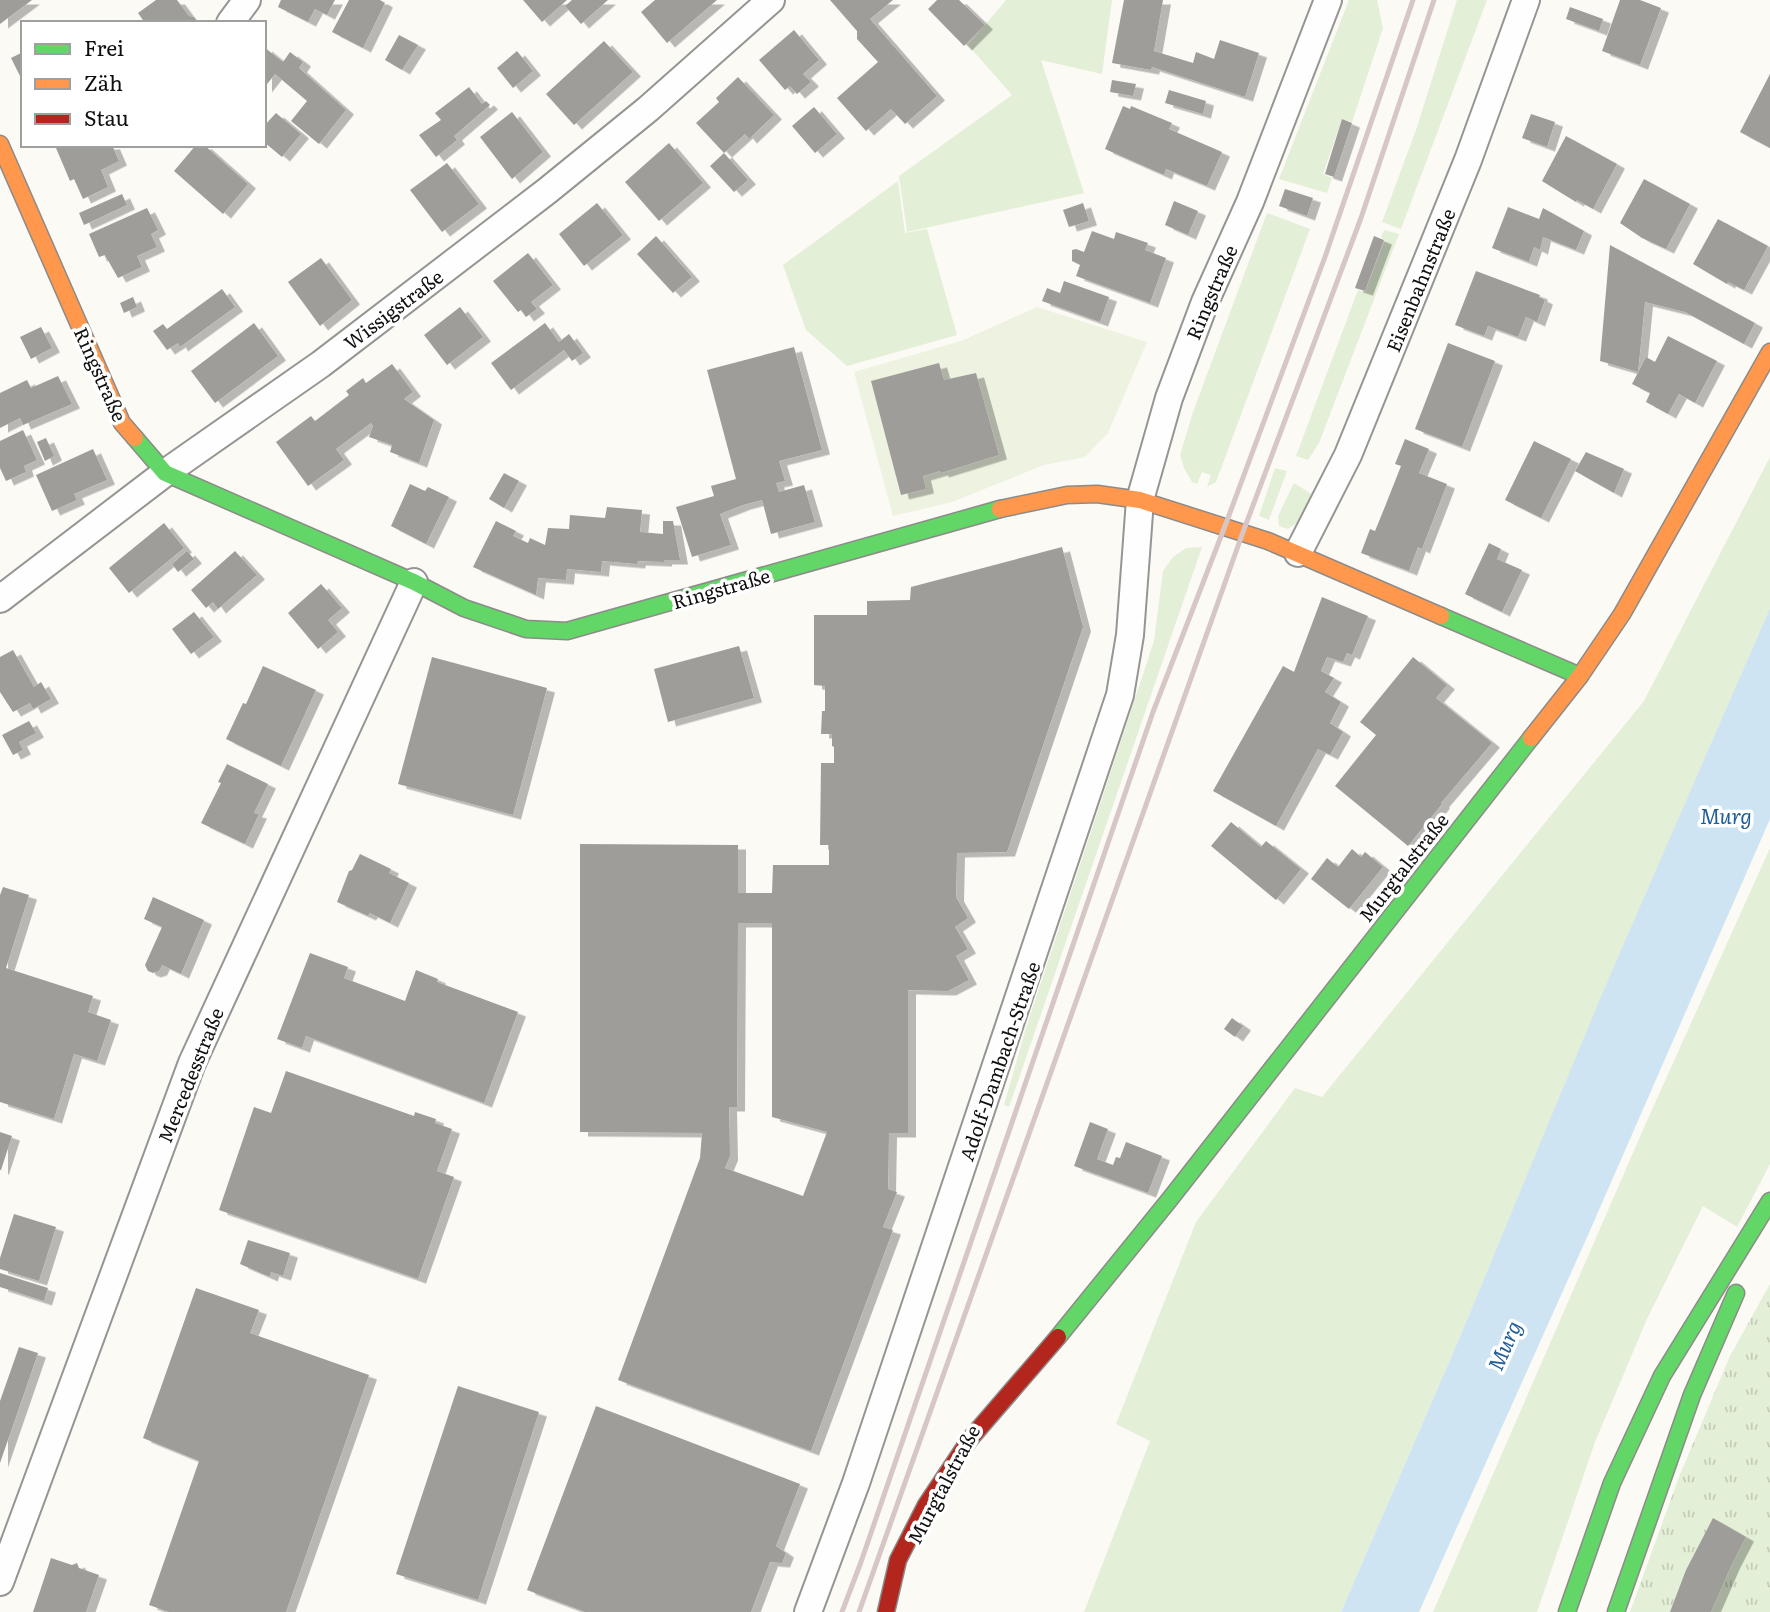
<svg xmlns="http://www.w3.org/2000/svg" width="1770" height="1612" font-family="Literata,serif">
	<style>
		.grass { fill: #e4efd7 }
		.park { fill: url(#park-tufts) }
		.pitch { fill: #edf3e0 }
		.water { fill: #cee4f3 }
		.building { fill: #9f9d9a; fill-rule: evenodd; filter: url(#shadow) }
		.lines { fill: none; stroke-linecap: round; stroke-linejoin: round }
		.street-casing { stroke: #959593; stroke-width: 30 }
		.fast-casing { stroke: #8c8b89; stroke-width: 19 }
		.slow-casing { stroke: #8c8b89; stroke-width: 19 }
		.jam-casing { stroke: #8c8b89; stroke-width: 19 }
		.street { stroke: #fefefe; stroke-width: 26 }
		.fast { stroke: #63d668; stroke-width: 16 }
		.slow { stroke: #ff974d; stroke-width: 16 }
		.jam { stroke: #b3261e; stroke-width: 16 }
		.rail { stroke: #d6c7c6; stroke-width: 5 }
		.labels { text-anchor: middle; dominant-baseline: central; stroke-width: 7; stroke-linejoin: round; paint-order: stroke }
		.street-label { font-size: 19px; fill: #0f0f0f; stroke: #fff }
		.water-label { font-size: 21px; font-style: italic; fill: #215f98; stroke: #fff }
	</style>
	<defs>
		<pattern id="park-tufts" width="24" height="20" patternUnits="userSpaceOnUse" patternTransform="scale(1.75)"><rect width="24" height="20" fill="#e4efd7"/><path d="M3 7l-1-3M5 7V3M7 7l1-3M15 17l-1-3M17 17v-4M19 17l1-3" fill="none" stroke="#c2ccb7"/></pattern>
		<filter id="shadow"><feDropShadow dx="8" dy="4.5" stdDeviation="0" flood-color="#0004"/></filter>
	</defs>
	<rect width="100%" height="100%" fill="#fbfaf5"/>
	<!-- grass -->
	<path class="grass" d="M1006 0H1112L1102 74 1041 60 1084 193 907 232 899 176 1012 95 968 45Z
		M1349 0H1377L1383 28 1352 122 1342 119 1323 174 1332 178 1327 193 1279 179Z
		M1457 0H1487L1401 229 1382 222 1417 127Z
		M898 181 905 233 927 229 957 335 847 366 806 330 783 265Z
		M1267 213 1310 229 1216 482 1207 487 1211 475 1202 472 1197 484 1192 482 1184 468 1180 455 1193 412Z
		M1384 230 1399 234 1319 443 1308 460 1296 456 1358 290 1365 292 1385 240 1381 237Z
		M1770 457V608L1603 994 1462 1332 1341 1612H1084L1150 1441 1116 1424 1196 1222 1295 1088 1322 1097 1644 701Z
		M1275 468 1287 471 1269 520 1259 516Z
		M1294 483 1315 496 1305 517 1288 529 1279 526 1278 516Z
		M1202 547 1009 1107 1004 1105 1026 1028 1154 641 1163 571 1173 557 1186 548Z
		M1770 848V1164L1737 1227 1703 1206 1647 1319 1595 1442 1537 1612H1433L1646 1123Z"/>
	<!-- park -->
	<path class="park" d="M1770 1284V1612H1630L1679 1477 1730 1356Z"/>
	<!-- pitch -->
	<path class="pitch" d="M1037 307 1147 342 1108 433 1085 457 1044 465 952 502 893 516 854 372 961 341Z"/>
	<!-- water -->
	<path class="water" d="M1770 608V819L1588 1235 1419 1612H1341L1462 1332 1602 994Z"/>
	<!-- building -->
	<path class="building" d="M0 0H32L0 24Z
		M156 0H177L189 16 194 17 199 23H145L138 13Z
		M281 0H335L327 15 315 9 308 22 278 7Z
		M349 0H380L385 3 363 48 332 32Z
		M523 0H567L542 22Z
		M572 0H608L581 24 565 6Z
		M655 0H717L667 43 641 12Z
		M830 0H893L870 19 937 96 905 124 891 109 866 131 837 98 878 62 857 39V31Z
		M937 0H959L985 25 964 46 928 9Z
		M1124 0H1163L1154 51 1193 63 1196 52 1214 59 1220 40 1259 53 1245 97 1152 67 1151 70 1112 63Z
		M1620 0H1640L1661 8 1640 65 1602 51Z
		M1570 7 1603 19 1599 31 1566 19Z
		M794 30 819 60 803 74 811 82 797 94 790 86 785 90 759 60Z
		M399 35 418 45 402 70 385 60Z
		M604 41 633 72 574 125 546 94Z
		M264 47 283 62 290 52 303 62 299 68 346 110 319 144 291 121 307 101 275 74 264 88Z
		M517 51 533 71 513 88 497 68Z
		M23 52V82L11 58Z
		M1770 74V148L1740 132Z
		M738 77 774 115 749 139 745 134 724 153 696 123 719 102 716 98Z
		M1112 80 1136 84 1133 96 1110 92Z
		M469 87 482 104 486 101 490 105 454 136 457 140 436 157 419 135 441 120 435 113Z
		M1169 90 1206 101 1203 114 1165 103Z
		M1123 106 1130 109 1131 106 1172 123 1169 129 1222 152 1207 186 1166 169 1164 175 1105 149Z
		M814 107 837 134 815 153 792 126Z
		M512 112 543 152 512 179 480 137Z
		M276 113 301 134 282 157 264 142V126Z
		M1531 114 1555 122 1547 147 1522 138Z
		M1342 119 1352 123 1334 177 1325 174Z
		M1566 136 1617 164 1593 209 1577 200 1576 202 1542 181Z
		M669 143 703 183 659 221 625 182Z
		M62 145H112L119 161 101 170 108 187 83 199 74 179 70 181 56 148Z
		M196 145H204L248 184 223 214 174 171Z
		M724 153 748 180 734 192 710 166Z
		M447 163 479 204 442 232 410 190Z
		M1644 179 1690 204 1666 249 1642 238 1620 223Z
		M1285 189 1313 198 1307 216 1279 206Z
		M122 194 127 205 84 225 79 213Z
		M1174 201 1198 211 1188 235 1165 225Z
		M597 203 623 235 584 266 559 234Z
		M1083 203 1089 221 1069 227 1063 210Z
		M1508 207 1539 219 1543 208 1584 231 1576 250 1543 237 1540 250 1534 247 1529 262 1492 248Z
		M147 208 158 230 151 234 157 247 137 256 142 267 118 278 105 255 99 257 89 234Z
		M1718 219 1768 246 1744 290 1728 282 1727 284 1693 264Z
		M1092 231 1114 239 1116 232 1148 243 1145 250 1166 258 1150 303 1076 276 1080 265 1072 261V250L1076 249 1084 252Z
		M656 236 692 277 673 293 637 254Z
		M1374 236 1384 240 1365 291 1355 288Z
		M1610 245 1755 323 1744 344 1685 312 1645 302 1638 372 1600 361Z
		M528 253 553 285 531 302 537 309 526 317 521 310 518 312 493 281Z
		M321 258 352 300 320 326 288 282Z
		M1476 271 1540 295 1539 297 1545 300 1537 322 1526 317 1518 337 1488 326 1484 336 1455 325Z
		M1064 281 1109 297 1100 322 1042 301 1047 288 1060 293Z
		M222 289 235 307 180 347 178 343 167 350 153 331 163 324 167 329Z
		M133 297 137 307 124 313 120 303Z
		M460 307 483 337 447 365 424 335Z
		M254 323 278 356 215 403 191 371Z
		M545 323 559 342 569 334 583 353 572 361 564 350 511 390 491 363Z
		M41 327 52 348 31 359 20 337Z
		M1668 336 1717 361 1695 403 1679 394 1668 414 1646 402 1650 393 1632 384 1646 357 1655 362Z
		M1448 343 1495 361 1462 447 1415 429Z
		M794 347 822 450 779 461 785 481 776 483 779 492 804 485 815 522 771 534 762 500 743 505 720 514 731 545 692 557 676 507 714 496 711 486 736 479 707 370Z
		M939 363 944 380 976 373 999 455 941 473 940 471 923 476 926 489 901 495 871 381Z
		M392 364 413 392 404 399 434 420 419 463 390 452 392 445 369 437 373 426 371 423 336 449 344 460 308 486 276 442 311 416 315 421 349 395 346 391 363 378 366 383Z
		M58 376 72 404 23 425 20 418 0 428V393L27 380 31 388Z
		M23 430 37 460 24 466 26 472 6 481 0 468V441Z
		M46 438 54 456 45 461 37 442Z
		M1405 439 1429 449 1419 473 1447 484 1422 549 1418 547 1409 571 1361 553 1370 529 1375 531 1384 509 1401 466 1395 464Z
		M1534 441 1571 459 1541 518 1505 500Z
		M93 449 107 480 74 494 77 500 52 511 36 475Z
		M1586 452 1624 469 1614 493 1575 471Z
		M504 473 519 481 504 508 489 499Z
		M410 484 425 491 428 487 449 497 426 544 391 526Z
		M607 507 642 510 640 532 663 534V521H673L680 560H664V562L638 561 637 564 602 561 601 572 567 569 566 580 538 578 536 595 473 567 496 521 516 531 513 536 528 543 530 538 545 545 548 528 569 529 570 515 605 518Z
		M164 523 184 548 129 593 109 568Z
		M1489 543 1501 549 1497 559 1522 570 1502 612 1465 594Z
		M1062 547 1083 627 1007 852 957 853 956 897 968 918 955 927 968 949 956 956 969 980 948 991 908 990V1133H889L888 1189 897 1192 883 1227 893 1230 811 1451 618 1380 700 1158 702 1133 580 1132V844L738 845V893H772L773 865H829V845H820L821 763H834V747L832 746V734H821L822 711H825V686L814 685V615H867V601L910 600 911 587ZM738 923H772V1117L827 1132 803 1196 725 1168 730 1156 729 1107H737Z
		M187 551 194 559 178 572 172 564Z
		M235 551 257 575 218 609 213 602 206 608 191 590Z
		M321 584 342 608 328 620 338 632 318 649 288 613Z
		M1322 597 1368 616 1352 655 1347 653 1343 662 1327 657 1321 671 1334 678 1325 692 1341 702 1330 723 1343 732 1330 755 1318 749 1276 826 1213 791 1283 666 1294 672Z
		M194 612 214 637 191 654 172 629Z
		M739 646 754 698 668 722 654 669Z
		M13 650 34 687 41 682 51 699 33 709 30 703 13 712 0 692V657Z
		M432 657 547 688 513 815 398 784Z
		M1413 657 1447 685 1436 698 1492 743 1441 803 1442 804 1408 846 1335 786 1376 735 1360 722Z
		M263 666 316 690 281 766 226 739 243 703 246 704Z
		M29 721 36 733 19 742 23 750 13 755 2 735Z
		M227 764 268 784 254 813 259 814 245 844 201 823 221 783 218 782Z
		M1231 822 1261 847 1266 841 1301 869 1276 900 1211 846Z
		M1352 849 1361 857 1365 852 1383 867 1349 909 1311 879 1327 858 1338 867Z
		M360 854 391 869 389 873 409 883 390 923 370 913 368 916 337 902 349 871 352 870Z
		M3 887 29 895 6 968 93 996 88 1012 111 1020 97 1061 74 1054 54 1119 0 1102V895Z
		M153 897 204 920 181 974 162 965 159 971 153 973 148 971 145 965 162 927 144 919Z
		M310 953 348 967 344 978 405 1001 416 970 438 979 437 982 518 1012 484 1103 306 1036 302 1048 277 1039Z
		M1232 1018 1243 1026 1235 1037 1224 1029Z
		M286 1071 414 1116 415 1112 436 1119 435 1123 452 1129 437 1171 454 1177 418 1279 219 1210 254 1107 271 1113Z
		M1090 1122 1108 1129 1097 1159 1113 1165 1116 1157 1120 1158 1126 1142 1162 1156 1148 1193 1074 1166Z
		M0 1132 12 1136 1 1170H0Z
		M14 1214 56 1227 39 1281 0 1269V1258Z
		M248 1240 290 1253 283 1276 271 1272 270 1277 240 1264Z
		M0 1273 48 1288 44 1301 0 1287Z
		M196 1288 259 1310 250 1333 369 1375 286 1612H169L149 1605 199 1461 143 1438Z
		M19 1347 38 1353 0 1463V1401Z
		M458 1386 539 1412 478 1600 396 1574Z
		M596 1406 800 1484 776 1546 786 1553 782 1563 770 1562 751 1612H585L527 1590Z
		M1713 1518 1746 1537 1732 1564 1711 1612H1670L1686 1570Z
		M51 1558 72 1565 77 1563 79 1568 99 1575 86 1612H33Z"/>
	<g class="lines">
		<!-- street casing -->
		<g class="street-casing">
			<path id="street" d="M230 23 247 0
				M1298 553 1348 455 1468 160 1526 0
				M0 599 165 473 321 364 547 191 648 109 771 0
				M0 1582 192 1063 414 582
				M808 1612 856 1483 1120 695 1130 635 1140 500 1169 398 1205 302 1250 202 1328 0"/>
		</g>
		<!-- fast casing -->
		<g class="fast-casing">
			<path id="fast" d="M135 438 165 473 414 582 464 608 526 629 567 631 1000 509
				M1441 616 1580 676
				M1058 1337 1170 1199 1531 738
				M1567 1612 1612 1483 1662 1376 1770 1201
				M1616 1612 1692 1395 1736 1293"/>
		</g>
		<!-- slow casing -->
		<g class="slow-casing">
			<path id="slow" d="M0 144 122 423 135 438
				M1000 509 1067 495 1097 494 1140 500 1268 541 1441 616
				M1531 738 1580 676 1622 614 1770 352"/>
		</g>
		<!-- jam casing -->
		<g class="jam-casing">
			<path id="jam" d="M886 1612 898 1560 926 1505 970 1439 1058 1337"/>
		</g>
		<!-- street -->
		<use href="#street" class="street"/>
		<!-- fast -->
		<use href="#fast" class="fast"/>
		<!-- slow -->
		<use href="#slow" class="slow"/>
		<!-- jam -->
		<use href="#jam" class="jam"/>
		<!-- rail -->
		<path class="rail" d="M842 1612 861 1562 1153 712 1225 526 1325 257 1413 0
			M859 1612 1243 532 1361 218 1434 0"/>
	</g>
	<g class="labels">
		<!-- street labels -->
		<g class="street-label">
			<text transform="translate(1420 280) rotate(-68)">Eisenbahnstraße</text>
			<text transform="translate(1211 292) rotate(-67)">Ringstraße</text>
			<text transform="translate(393 309) rotate(-37)">Wissigstraße</text>
			<text transform="translate(101 374) rotate(66)">Ringstraße</text>
			<text transform="translate(721 588) rotate(-16)">Ringstraße</text>
			<text transform="translate(1403 867) rotate(-52)">Murgtalstraße</text>
			<text transform="translate(999 1061) rotate(-71)">Adolf-Dambach-Straße</text>
			<text transform="translate(190 1075) rotate(-68)">Mercedesstraße</text>
			<text transform="translate(943 1484) rotate(-62)">Murgtalstraße</text>
		</g>
		<!-- water labels -->
		<g class="water-label">
			<text x="1726" y="814">Murg</text>
			<text transform="translate(1503 1345) rotate(-66)">Murg</text>
		</g>
	</g>
	<!-- legend -->
	<rect x="21" y="21" width="245" height="126" fill="#ffffff" stroke="#9f9f9f" stroke-width="2"/>
	<rect x="35" y="44" width="35" height="10" fill="#63d668" stroke="#9f9f9f" stroke-width="2"/>
	<text x="84" y="56" font-size="21" fill="#0f0f0f">Frei</text>
	<rect x="35" y="79" width="35" height="10" fill="#ff974d" stroke="#9f9f9f" stroke-width="2"/>
	<text x="84" y="91" font-size="21" fill="#0f0f0f">Zäh</text>
	<rect x="35" y="114" width="35" height="10" fill="#b3261e" stroke="#9f9f9f" stroke-width="2"/>
	<text x="84" y="126" font-size="21" fill="#0f0f0f">Stau</text>
</svg>
